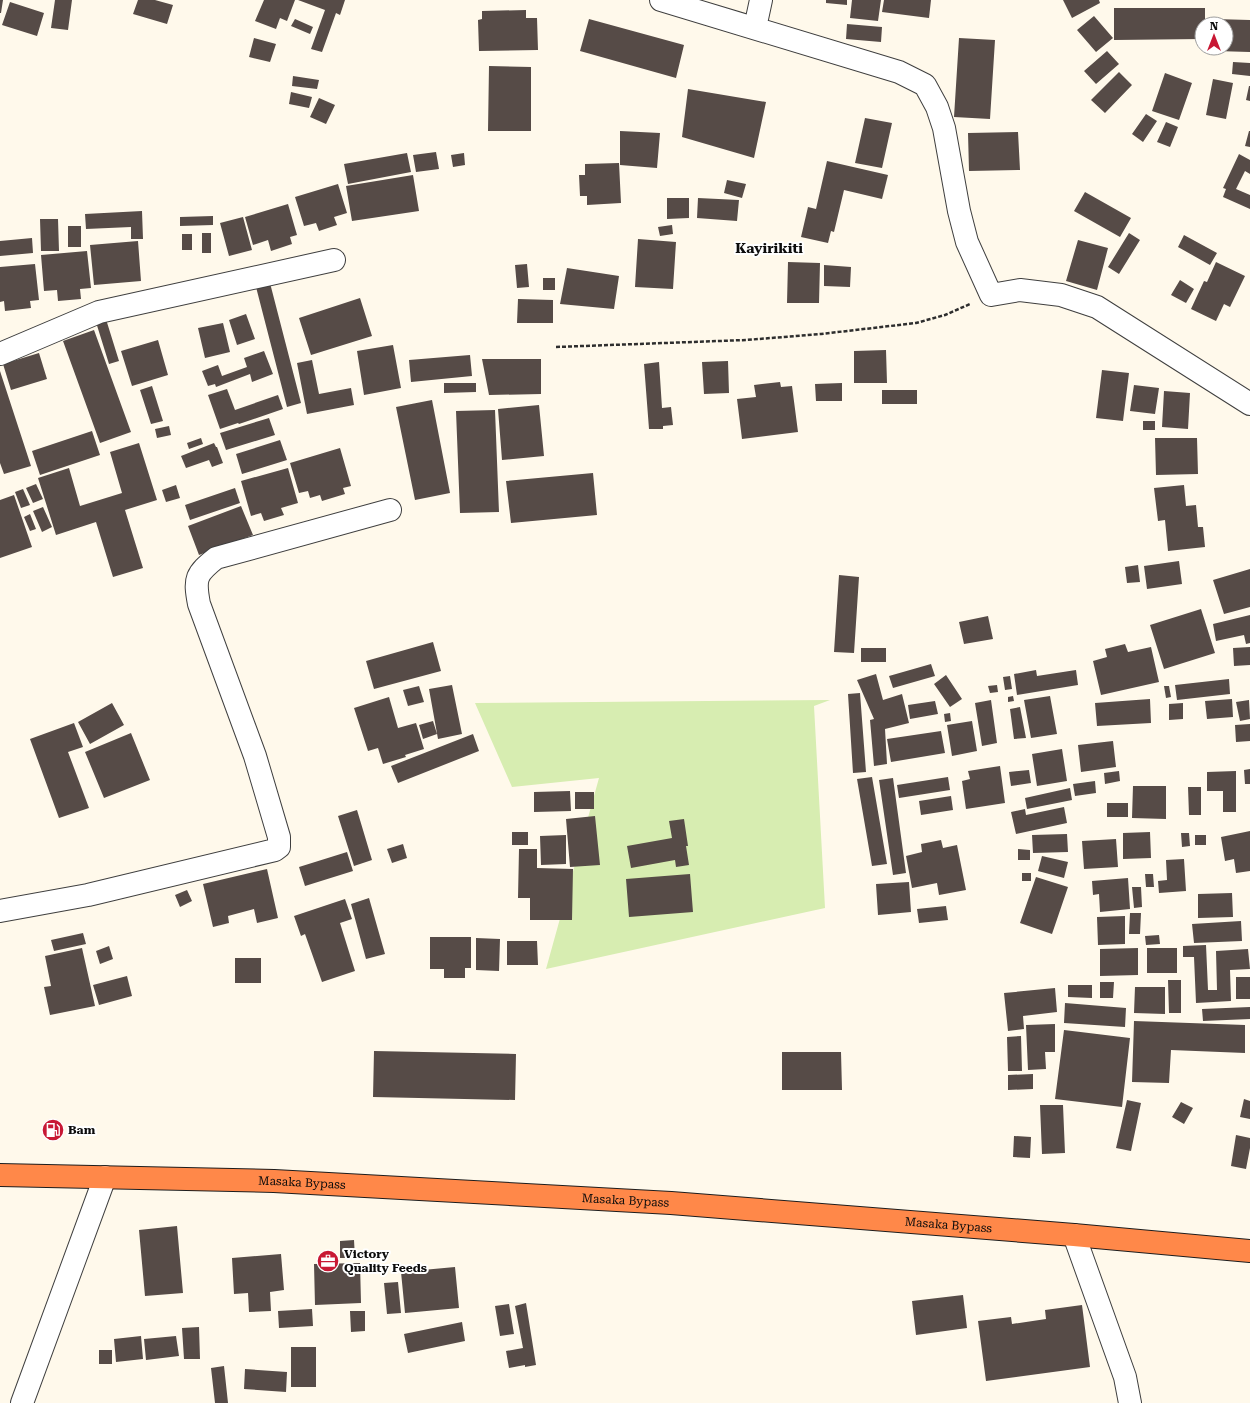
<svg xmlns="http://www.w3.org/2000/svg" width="1250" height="1403" font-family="'Roboto Serif',serif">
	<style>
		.green { fill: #d7edb1 }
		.building { fill: #564b47 }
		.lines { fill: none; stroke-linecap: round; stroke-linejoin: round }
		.street-casing { stroke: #3f3f3f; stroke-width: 24 }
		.highway-casing { stroke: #1d1d1d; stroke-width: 24 }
		.path { stroke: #2e2e2e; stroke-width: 2.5; stroke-dasharray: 4 2; stroke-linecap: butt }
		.street { stroke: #fff; stroke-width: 22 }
		.highway { stroke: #ff8849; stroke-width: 22 }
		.labels { text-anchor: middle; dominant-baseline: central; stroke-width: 4; stroke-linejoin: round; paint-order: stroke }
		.poi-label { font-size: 12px; font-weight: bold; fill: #0c0c0c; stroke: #fff; text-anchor: start }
		.street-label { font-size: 12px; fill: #0c0c0c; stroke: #fff }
		.quarter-label { font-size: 14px; font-weight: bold; fill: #0c0c0c; stroke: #fff }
	</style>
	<rect width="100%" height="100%" fill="#fff9eb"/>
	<!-- green -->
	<path class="green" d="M830 700 814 706 825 908 546 969 599 778 512 787 475 703Z"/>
	<!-- building -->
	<path class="building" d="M0 0H3L1 13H0Z
		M55 0H72L68 30 51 28Z
		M138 0H155L173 5 167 24 133 14Z
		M264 0H295L287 21 280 18 276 29 255 21Z
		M298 0H345L340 15 336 13 322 52 311 49 325 10Z
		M826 0H847V5L826 3Z
		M852 0H881L878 21 850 18Z
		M884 0H931L929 18 882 12Z
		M1063 0H1099L1100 3 1072 18Z
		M10 2 44 13 37 36 2 25Z
		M1114 8H1205V24H1202V39L1114 40Z
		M526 10V18H537L538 50 479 51 478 20 482 19V11Z
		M1094 16 1113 38 1096 52 1077 30Z
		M295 19 313 27 310 34 291 26Z
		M589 19 684 45 676 78 580 51Z
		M1214 19 1250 20V52L1216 51V48H1226V24H1214Z
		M847 24 882 27 881 42 846 39Z
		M254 38 276 44 270 62 249 57Z
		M959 38 995 40 990 119 954 117Z
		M1107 51 1119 64 1096 84 1084 71Z
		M1233 62 1250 63V76L1232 74Z
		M489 66 531 67V131H488Z
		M1119 72 1132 85 1105 113 1091 100Z
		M1165 73 1192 83 1179 120 1152 111Z
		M293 76 319 80 317 89 292 86Z
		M1213 79 1233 83 1226 119 1206 115Z
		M1249 86H1250V101L1246 100Z
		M688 89 766 102 754 158 682 137Z
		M291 92 312 97 309 108 289 104Z
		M319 98 335 105 326 124 310 117Z
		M1146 114 1157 121 1143 142 1132 134Z
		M865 118 892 123 882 168 855 163Z
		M1166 122 1178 127 1170 147 1157 142Z
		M620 131 660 133 657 168 620 165Z
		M1249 131H1250V147L1245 146Z
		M1018 132 1020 170 969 171 968 133Z
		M436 152 439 169 416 172 413 155Z
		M407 153 411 172 348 184 344 164Z
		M464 153 465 165 453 167 451 155Z
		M1239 154 1250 160V174L1245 171 1236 189 1250 195V209L1223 197 1226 189 1223 188Z
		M827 161 888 175 882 199 844 190 834 232 831 231 828 243 801 237 808 207 816 209Z
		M619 163 621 203 587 205V196H580L579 175H585V164Z
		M413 175 419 211 352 221 346 186Z
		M727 180 746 184 742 198 724 193Z
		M338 184 347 213 334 217 337 225 319 231 316 223 304 226 295 197Z
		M1085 192 1131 218 1120 237 1074 211Z
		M667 198H689V218L667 219Z
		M698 198 739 200 737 221 697 218Z
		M288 204 297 235 290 237 292 244 271 251 268 240 253 245 245 217Z
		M142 211 143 239H131V227L86 229 85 214Z
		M213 216V225L180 226V217Z
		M243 217 252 250 229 256 220 223Z
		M40 219H58L59 251H41Z
		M672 225 673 234 660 236 658 227Z
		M68 226H81V247H68Z
		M202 233H211V253H202Z
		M1129 233 1140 240 1119 274 1108 267Z
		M182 234H192V250H182Z
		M1184 235 1217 253 1210 265 1178 247Z
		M32 238 33 253 0 256V241Z
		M638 239 676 242 673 289 635 287Z
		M1078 240 1108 248 1097 290 1066 281Z
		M138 241 141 281 94 285 90 245Z
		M87 251 91 288 80 289 81 299 58 301 57 290 44 291 41 255Z
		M788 262 820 263 819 303H787Z
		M1216 262 1245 276 1230 307 1224 304 1216 321 1191 309 1204 281 1207 282Z
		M35 264 39 300 30 301 31 308 5 311 4 301 0 302V267Z
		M527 264 529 287 517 288 515 265Z
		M824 265 851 267 850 287 824 286Z
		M567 268 619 276 614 309 560 304Z
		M543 278H555V290H543Z
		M1180 280 1194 289 1186 303 1171 295Z
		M270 283 301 403 287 407 256 287Z
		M360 298 372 336 311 355 299 318Z
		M518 299 553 300V323H517Z
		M246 314 255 339 237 345 229 320Z
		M105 316 119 361 109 364 95 319Z
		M223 323 230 352 205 358 198 328Z
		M94 330 131 432 100 443 63 341Z
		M158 340 168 375 132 386 121 351Z
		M393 345 401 388 364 395 357 351Z
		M886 350 887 383H854V351Z
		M264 351 273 374 252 382 250 374 216 387 215 384 208 386 202 371 218 365 222 376 247 367 244 358Z
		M39 353 47 379 11 390 3 364Z
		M470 355 472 376 411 382 409 360Z
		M482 359H541V394L489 395Z
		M312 360 319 394 351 388 354 405 307 414 297 363Z
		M728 361 729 393 704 394 702 362Z
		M659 362 662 408 671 407 673 425 663 426V429H649L644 364Z
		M1102 370 1129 373 1123 421 1096 418Z
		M0 371 31 466 4 474 0 463Z
		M780 382 781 387 792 386 798 432 742 439 737 399 756 397 754 385Z
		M444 383H476V392L444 393Z
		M842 383V401H816L815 384Z
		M1134 385 1159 388 1155 414 1130 411Z
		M152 386 163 421 151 424 140 390Z
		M227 389 235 410 278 395 283 409 239 424 238 423 220 429 208 395Z
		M882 390H917V404H882Z
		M1164 391 1190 393 1188 429 1162 427Z
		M432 400 450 493 415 500 396 407Z
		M539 405 544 456 502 460 498 409Z
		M495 410 499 512 460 513 456 411Z
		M269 418 275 435 226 450 220 433Z
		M1143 421H1155V430H1143Z
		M169 426 171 435 157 438 155 429Z
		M92 431 100 455 40 475 32 451Z
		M201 438 203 444 189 449 187 443Z
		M1155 438H1197L1198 474 1156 475Z
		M280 440 287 460 242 474 236 454Z
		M139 443 157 500 125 510 143 568 113 577 96 522 56 535 38 478 69 468 80 506 122 493 110 452Z
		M214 443 216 447H217L223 463 212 467 209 460 186 468 181 456Z
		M340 448 351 486 343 488 345 494 322 501 320 495 310 498 308 491 299 493 290 463Z
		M288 468 298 503 281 508 284 515 264 521 261 513 251 516 241 481Z
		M593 473 597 515 511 523 506 481Z
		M36 484 43 499 33 503 26 488Z
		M176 485 180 498 166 502 162 490Z
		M1184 485 1186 506 1196 505 1198 527H1203L1205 547 1168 551 1165 520 1158 521 1154 488Z
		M235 488 240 503 190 520 185 505Z
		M23 489 30 505 21 508 15 492Z
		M14 495 32 547 0 558V500Z
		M241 506 253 535 199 555 188 526Z
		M43 507 52 527 42 532 33 511Z
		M30 514 36 529 30 531 24 517Z
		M1179 561 1182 584 1147 589 1144 566Z
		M1138 565 1140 582 1127 583 1125 567Z
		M1250 569V607L1224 614 1213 580Z
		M839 575 859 577 854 653 834 652Z
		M1201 609 1215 653 1164 669 1150 625Z
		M1250 615V643L1246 644 1244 635 1216 641 1213 624Z
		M988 616 993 639 964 644 959 622Z
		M433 642 441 671 374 689 366 661Z
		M1125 644 1128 652 1151 647 1159 682 1101 695 1093 661 1107 657 1105 649Z
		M1250 647V665L1234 666 1233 648Z
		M861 648H886V662H861Z
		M931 664 935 676 893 688 889 676Z
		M1036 670 1037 676 1076 670 1078 685 1017 695 1014 674Z
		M876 674 883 700 902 694 909 723 885 729 887 764 874 766 870 720 874 719 857 680Z
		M946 675 962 699 950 707 934 684Z
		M1010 676 1012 689 1005 690 1003 677Z
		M1229 679 1230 694 1177 700 1175 685Z
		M452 685 462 734 438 739 429 689Z
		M997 685 998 692 990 693 988 686Z
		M419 686 424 702 408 706 403 690Z
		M1164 686H1169L1171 697 1166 698Z
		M860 693 866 772 853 773 848 694Z
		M1013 696 1014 701 1008 702V697Z
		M1050 696 1057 734 1031 738 1024 700Z
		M389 697 398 728 416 723 424 749 405 755 406 757 383 764 378 748 368 751 354 708Z
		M1150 699 1151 723 1097 726 1095 703Z
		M1232 699 1233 717 1207 719 1205 701Z
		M991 700 997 743 982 746 975 703Z
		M1249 700 1250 719 1240 721 1236 702Z
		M935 701 938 714 910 719 908 705Z
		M112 703 124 725 90 744 78 722Z
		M1183 703V719L1169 720V704Z
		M1020 707 1026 738 1014 739 1010 709Z
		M950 713 951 721 945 722 944 714Z
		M433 721 437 734 423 739 419 725Z
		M972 721 977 751 952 756 947 725Z
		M74 723 83 747 68 752 89 808 59 818 30 739Z
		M1250 724V741L1236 742 1235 725Z
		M941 731 945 753 891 762 887 739Z
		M131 733 150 780 104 798 85 752Z
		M473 734 479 751 398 783 391 766Z
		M1113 741 1116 767 1081 772 1078 745Z
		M1062 749 1067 781 1037 786 1032 754Z
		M1000 766 1005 803 966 809 962 781 970 779 968 771Z
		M1250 769V784H1245L1244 770Z
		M1029 770 1031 783 1011 786 1009 772Z
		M1119 771 1120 781 1105 784 1104 773Z
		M1236 771V812H1223V791H1207V772Z
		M872 777 887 864 872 866 857 779Z
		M948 777 950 790 899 798 897 785Z
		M893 778 906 873 893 875 879 780Z
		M1095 781 1096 793 1075 796 1073 784Z
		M1133 786H1166V819L1132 818Z
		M1188 787H1201V815H1189Z
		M1070 788 1072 800 1027 809 1025 798Z
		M570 791 571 811 534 812V792Z
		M575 792H594V809H575Z
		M951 796 953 810 921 815 919 801Z
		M1107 803H1128V817H1107Z
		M1064 807 1067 823 1016 834 1011 812 1025 809 1026 815Z
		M357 810 372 860 354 866 338 816Z
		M595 816 600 865 570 867 566 819Z
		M684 819 688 846H686L689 865 676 867 675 860 631 868 627 846 672 838 669 821Z
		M1250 831V871L1236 873 1234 859 1225 861 1221 837Z
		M512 832H528V845H512Z
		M1150 832 1151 858 1123 859V833Z
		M1181 833H1189L1190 846 1182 847Z
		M1067 834 1068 852 1033 853 1032 835Z
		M566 835V864L541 865 540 836Z
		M1195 835H1206V845H1195Z
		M1116 839 1118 867 1084 869 1082 841Z
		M941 840 943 848 957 845 966 890 939 895 937 883 912 888 906 856 922 852 921 844Z
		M403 844 407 858 392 863 387 849Z
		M519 849H537V868L573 869 572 920H530V898H518Z
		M1018 849 1030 850V860H1018Z
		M347 852 353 871 305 886 299 867Z
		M1042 856 1068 862 1064 878 1038 871Z
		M1184 859 1186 891 1159 893 1158 881 1167 880 1166 860Z
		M267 869 278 918 257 923 254 909 228 916 229 923 213 927 203 884Z
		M1022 873H1031V881H1022Z
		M690 874 693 912 629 917 626 879Z
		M1145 874H1153L1154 887H1146Z
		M1036 877 1068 887 1052 934 1020 923Z
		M1128 878 1130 909 1100 912 1099 894 1093 895 1092 881Z
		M909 882 911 912 878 915 876 884Z
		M1132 887H1141L1142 907 1134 908Z
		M187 890 192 901 180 907 175 895Z
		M1232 893 1233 917 1198 918V894Z
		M369 898 385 954 366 959 351 904Z
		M345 899 352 919 340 923 355 971 322 982 305 934 301 936 294 916Z
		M946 906 948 920 919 923 917 909Z
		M1130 913H1141L1140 934H1129Z
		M1125 916V944L1098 945 1097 917Z
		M1241 921 1242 941 1194 943 1192 924Z
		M83 933 86 944 54 951 51 940Z
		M1159 935 1160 944 1146 945 1145 936Z
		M430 937H471V968H465V978H444V969H430Z
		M476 938 500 939 499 971 476 970Z
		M507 941H537L538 965H507Z
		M1206 945 1208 990H1217L1216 951 1248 949 1250 969 1230 970 1231 1001 1196 1003 1194 957H1183V946Z
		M109 946 113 959 100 964 96 951Z
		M82 948 95 1006 50 1015 44 987 51 986 45 956Z
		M1138 948V975L1100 976V949Z
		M1147 948H1177V973H1147Z
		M235 958H261V983H235Z
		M127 976 132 996 99 1005 93 985Z
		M1236 977H1250V999H1236Z
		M1168 980H1181V1013H1169Z
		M1100 982H1114L1113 998H1100Z
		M1068 985H1092V998L1068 997Z
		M1135 987H1165V1014L1134 1013Z
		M1055 988 1057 1012 1023 1016 1024 1029 1008 1031 1004 993Z
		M1065 1003 1126 1008 1125 1027 1064 1023Z
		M1250 1007V1019L1203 1021 1202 1009Z
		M1134 1021 1245 1025V1053L1171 1050 1169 1083 1132 1082Z
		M1055 1024V1052H1045L1046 1069 1028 1070 1026 1025Z
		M1064 1030 1130 1038 1122 1107 1055 1099Z
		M1021 1036 1022 1071H1008L1007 1037Z
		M374 1051 516 1054 515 1100 373 1097Z
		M782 1052H841L842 1090H782Z
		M1033 1074V1089L1008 1090V1075Z
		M1244 1099 1250 1101V1119L1240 1117Z
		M1127 1100 1141 1103 1131 1151 1116 1148Z
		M1181 1102 1193 1108 1184 1124 1172 1117Z
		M1040 1105H1063L1065 1153 1042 1154Z
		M1236 1135 1250 1138V1148L1246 1169 1231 1166Z
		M1014 1136 1031 1137 1030 1158 1013 1157Z
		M177 1226 183 1293 145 1296 139 1230Z
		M354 1240 355 1258H340V1241Z
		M281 1254 284 1290 270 1292 271 1311 249 1312 248 1293 234 1294 232 1258Z
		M360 1263 361 1303 315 1305 314 1264Z
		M455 1267 459 1308 405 1313 401 1272Z
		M398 1282 401 1313 387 1314 384 1283Z
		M963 1295 967 1328 916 1335 912 1301Z
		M526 1303 536 1365 525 1367V1365L509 1368 506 1351 523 1348 515 1306Z
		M509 1304 514 1334 500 1336 495 1306Z
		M1082 1305 1090 1367 986 1381 978 1321 1011 1317 1012 1324 1046 1319 1045 1310Z
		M312 1309 313 1326 279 1328 278 1311Z
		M350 1311H365V1331L351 1332Z
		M462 1322 465 1341 408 1353 404 1334Z
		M199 1327 200 1359H184L182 1328Z
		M141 1336 143 1359 116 1362 114 1339Z
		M176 1336 179 1356 146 1360 144 1339Z
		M291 1347H316V1387H291Z
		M99 1350H112V1364H99Z
		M224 1366 228 1403H215L211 1368Z
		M245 1369 287 1372 286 1392 244 1389Z"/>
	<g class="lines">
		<!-- street casing -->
		<g class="street-casing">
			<path id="street" d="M661 0 899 72 925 85 937 107 944 128 959 211 967 242 991 295 1020 290 1061 295 1097 307 1250 404
				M755 28 761 0
				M0 354 99 312 334 260
				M0 911 88 895 275 850 279 847V837L255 756 199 604C194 578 196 574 216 558L390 510
				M1074 1235 1125 1377 1130 1403
				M22 1403 105 1177"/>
		</g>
		<!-- highway casing -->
		<g class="highway-casing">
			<g id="highway">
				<path id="s1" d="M0 1175 274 1181 671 1203 1074 1235 1250 1251"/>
			</g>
		</g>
		<!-- path -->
		<path class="path" d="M556 347 746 340 821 334 916 323 945 315 970 304"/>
		<!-- street -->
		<use href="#street" class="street"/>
		<!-- highway -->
		<use href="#highway" class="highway"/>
	</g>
	<!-- icons -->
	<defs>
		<g id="fuel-disc" transform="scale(1.15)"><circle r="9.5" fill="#c81834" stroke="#fff"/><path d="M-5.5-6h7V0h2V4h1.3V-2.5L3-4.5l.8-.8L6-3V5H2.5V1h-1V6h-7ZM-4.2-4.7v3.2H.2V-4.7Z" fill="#fff"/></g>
		<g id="office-disc" transform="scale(1.15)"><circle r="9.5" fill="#c81834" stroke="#fff"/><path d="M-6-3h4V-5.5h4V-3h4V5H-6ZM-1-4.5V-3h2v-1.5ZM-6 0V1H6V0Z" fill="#fff"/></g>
	</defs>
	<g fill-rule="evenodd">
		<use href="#fuel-disc" x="53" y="1130"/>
		<use href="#office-disc" x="328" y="1261"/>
	</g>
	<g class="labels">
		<!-- poi labels -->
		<g class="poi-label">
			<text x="68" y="1130">Bam</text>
			<text x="344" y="1254">Victory<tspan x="344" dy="14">Quality Feeds</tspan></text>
		</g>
		<!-- street labels -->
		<g class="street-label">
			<text stroke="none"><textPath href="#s1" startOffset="302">Masaka Bypass</textPath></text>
			<text stroke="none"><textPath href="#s1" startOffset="626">Masaka Bypass</textPath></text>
			<text stroke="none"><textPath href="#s1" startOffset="950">Masaka Bypass</textPath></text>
		</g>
		<!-- quarter labels -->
		<g class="quarter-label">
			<text x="769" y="248">Kayirikiti</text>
		</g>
	</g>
	<!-- north arrow -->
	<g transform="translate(1214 36)"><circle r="19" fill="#ffffff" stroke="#9e9e9e"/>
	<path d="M0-3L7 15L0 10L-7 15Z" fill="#c81834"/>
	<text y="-6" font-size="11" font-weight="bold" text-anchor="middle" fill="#0c0c0c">N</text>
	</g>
</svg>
